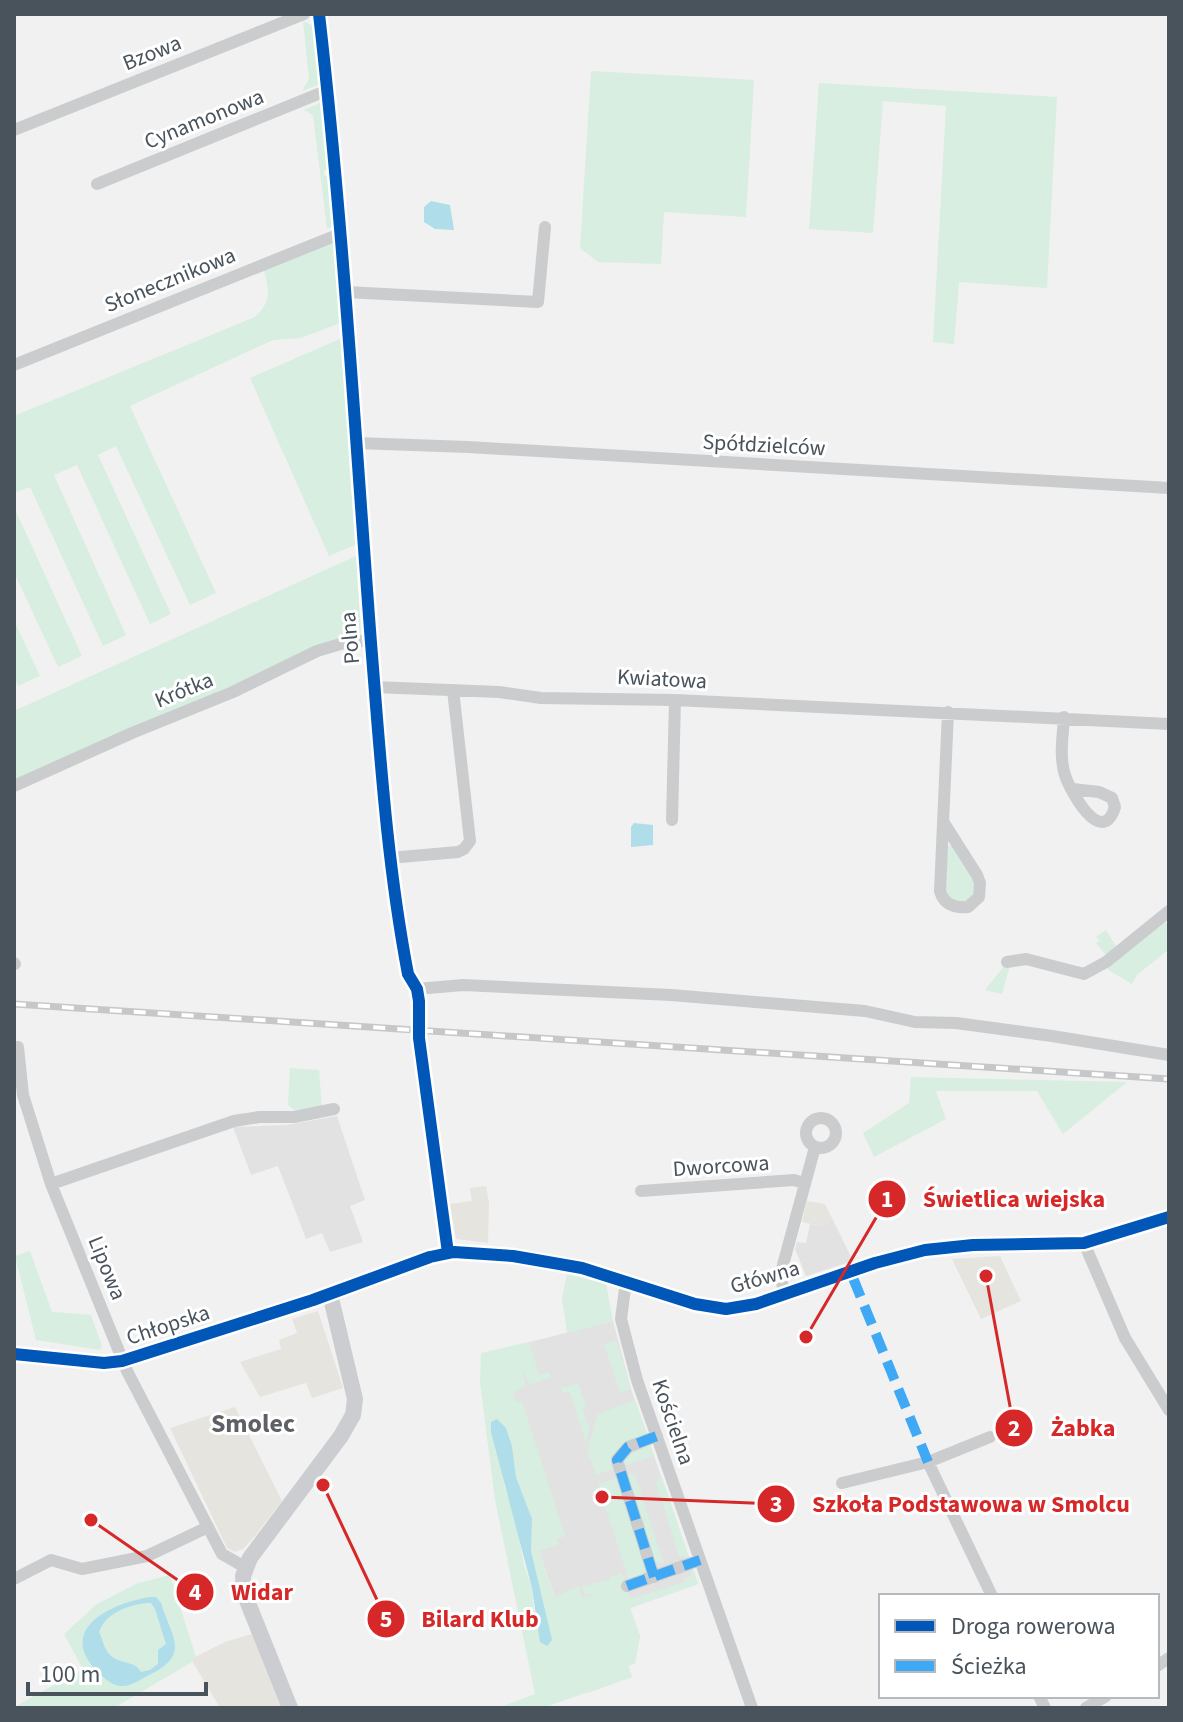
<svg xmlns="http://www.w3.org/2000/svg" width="1183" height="1722" font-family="'Source Sans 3',sans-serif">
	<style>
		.commercial { fill: #e5e4df }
		.education { fill: #e3e2e2 }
		.green { fill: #d7eee0; fill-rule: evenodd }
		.water { fill: #afdde9; fill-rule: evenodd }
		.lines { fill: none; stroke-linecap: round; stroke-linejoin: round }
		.street { stroke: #cbccce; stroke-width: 12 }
		.secondary { stroke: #cbcdd0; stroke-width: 16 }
		.rail-casing { stroke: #c6c7c8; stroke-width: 7 }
		.rail { stroke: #fff; stroke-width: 4; stroke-dasharray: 12; stroke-linecap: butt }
		.quiet { stroke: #3fa9f5; stroke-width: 10; stroke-dasharray: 20 10; stroke-linecap: butt }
		.cycleway-casing { stroke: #fff; stroke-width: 17 }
		.cycleway { stroke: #0057b8; stroke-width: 12 }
		.labels { text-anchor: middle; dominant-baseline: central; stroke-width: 6; stroke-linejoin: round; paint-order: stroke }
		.street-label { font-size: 22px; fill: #49535c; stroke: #fff }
		.quarter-label { font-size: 26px; font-weight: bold; fill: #5d6064; stroke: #fff }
		.leader { fill: none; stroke: #d62828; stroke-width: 3 }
		.callout-dot { fill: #d62828; stroke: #fff; stroke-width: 3 }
		.mark-label { font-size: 24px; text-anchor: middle; font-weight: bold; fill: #fff }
		.callout-label { font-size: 24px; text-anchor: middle; font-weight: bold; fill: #d62828; stroke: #fff; stroke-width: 6; stroke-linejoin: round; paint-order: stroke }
	</style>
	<rect width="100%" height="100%" fill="#f1f1f1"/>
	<!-- commercial -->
	<path class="commercial" d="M486 1186 489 1202 488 1243 456 1239 450 1204 472 1201 470 1188Z
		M807 1201 825 1204 833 1220 821 1226 802 1222Z
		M1000 1256 1021 1301 981 1319 952 1259Z
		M318 1311 343 1388 312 1398 306 1383 260 1397 240 1362 281 1349 279 1340 297 1333 292 1319Z
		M235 1407 282 1501 255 1536 243 1549 235 1552 227 1548 170 1428Z
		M252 1634 281 1708H220L191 1659 225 1642Z"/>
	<!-- education -->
	<path class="education" d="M337 1116 365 1200 350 1206 363 1242 330 1252 322 1233 306 1239 278 1166 251 1175 233 1127 287 1125Z
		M833 1220 853 1261 806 1276 795 1249 797 1242 806 1243 810 1224 821 1226Z
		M613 1321 631 1389 698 1584 630 1608 640 1636 635 1663 628 1666 632 1677 587 1693 539 1551 490 1352Z"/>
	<!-- green -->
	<path class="green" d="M303 21 314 26 320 84 302 91 309 79Z
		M591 71 754 80 746 217 664 212 661 264 598 262 580 248Z
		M819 83 1057 97 1047 288 959 282 954 344 933 342 946 106 883 101 873 233 809 229Z
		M322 102 330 169 324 170V176L330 175 335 224 327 229 313 115 304 110Z
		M331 242 335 245 340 323 301 338 273 340 130 406 216 593 190 605 116 446 98 455 171 614 150 624 77 465 54 475 126 635 103 646 30 487 14 493V416L255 317C272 301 269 291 264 270Z
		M342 338 355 545 329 556 250 378Z
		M14 507 82 656 58 667 14 572Z
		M356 556 361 636 308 649 246 680 14 780V711Z
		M14 620 40 676 18 686 14 678Z
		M952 845 974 878 977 893 964 904 948 899 944 888 946 846Z
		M1163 919 1169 927V949L1137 975 1132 984 1107 969Z
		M1106 930 1117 948 1107 956 1096 943 1100 941 1096 937Z
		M1010 965 1002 994 985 990 1004 966Z
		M290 1068 319 1070 322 1107 294 1110 288 1105Z
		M911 1077 1127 1082 1063 1134 1037 1091H936L946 1119 874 1157 863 1133 909 1103Z
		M30 1251 52 1312 91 1315 102 1346 100 1350 36 1340 15 1256Z
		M567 1274 606 1284 613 1321 567 1333 562 1298Z
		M616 1340 631 1389 620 1393 604 1344Z
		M529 1342 539 1375 549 1372 551 1377 529 1385 525 1374H523L526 1386 513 1393 516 1402 522 1401 565 1536 557 1539 559 1545 539 1551 554 1597 579 1586 582 1598 598 1593 584 1595 582 1586 608 1580 611 1576 622 1573 630 1599 685 1582 684 1579 691 1576 690 1571H694L698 1584 630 1608 640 1636 635 1663 628 1666 632 1677 542 1708H498L535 1694 495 1500 480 1382 481 1353ZM506 1428 512 1446 516 1477 532 1519 531 1551 544 1610 534 1611 532 1588 524 1566 517 1524 504 1485 500 1460Z
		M578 1383 586 1407 582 1409 590 1428 586 1443 570 1392 563 1393 561 1388Z
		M635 1400 647 1434 614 1469 596 1475 587 1450 598 1414Z
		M650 1443 654 1456 623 1466V1458Z
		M632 1473 635 1475 664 1564 655 1561 626 1475Z
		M661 1475 689 1557 679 1556 656 1483Z
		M617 1478 645 1568 643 1575 629 1581 598 1484Z
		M170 1575 196 1657 191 1659 192 1662 119 1705 118 1708H14V1703L16 1706 83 1669 64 1634 97 1604 138 1583Z"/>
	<!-- water -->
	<path class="water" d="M431 201 450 205 454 230 435 229 424 222V207Z
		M634 823 653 825V845L631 847V827Z
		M497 1419 506 1428 512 1446 516 1477 532 1519 531 1551 552 1640 547 1646 540 1642 532 1588 491 1432V1422Z
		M151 1597H156L161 1603C172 1639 191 1654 149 1675 141 1679 130 1687 121 1686 110 1685 102 1676 95 1669 57 1627 115 1602 151 1597ZM151 1603 155 1609 166 1644 158 1650V1664L150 1670 141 1672C134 1660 122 1665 111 1656 104 1650 103 1640 99 1632 105 1612 133 1603 151 1603Z"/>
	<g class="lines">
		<!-- street -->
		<path class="street" d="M319 14C343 223 355 433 371 643 380 754 387 864 408 974L417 989 419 1001V1038L448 1253
			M14 130 304 14
			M97 184 328 90
			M346 292 538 302 545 227
			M14 365 342 233
			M356 443 468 447 1169 488
			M374 687 499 692 541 698 675 700 1169 724
			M1064 717C1063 735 1059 757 1065 775 1070 791 1102 849 1115 807L1112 798 1099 792 1073 789
			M14 786 132 733 233 692 317 651 344 643 371 640
			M672 820 675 700
			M944 823 977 875 980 883 979 897 968 907C955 908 944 905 940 891L948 712
			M389 858 458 852 464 849 470 841 453 690
			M1007 962 1026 959 1084 974 1106 962 1169 911
			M14 963 15 964
			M417 989 463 985 671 995 865 1011 915 1022 956 1023 1052 1036 1169 1055
			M18 1047 23 1095 51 1184 127 1371 222 1554 245 1567
			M806 1133a15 15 0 1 1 30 0a15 15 0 1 1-30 0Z
			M51 1184 234 1121 259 1117H294L334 1109
			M641 1191 794 1180 804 1183
			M1084 1243 1125 1338 1169 1410
			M626 1281 621 1319 637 1380 752 1708
			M785 1294 780 1276 815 1147
			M928 1462 992 1596
			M842 1483 928 1462 990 1437
			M654 1577 617 1460 628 1447 657 1436
			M14 1579 51 1560 82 1569 147 1556 208 1527
			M627 1586 700 1560
			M1157 1666 1169 1658
			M1039 1696 1045 1708
			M1086 1708 1106 1696"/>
		<!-- secondary -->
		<path class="secondary" d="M14 1354 104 1363 122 1361 313 1300 430 1257 454 1252 513 1256 582 1268 695 1304 726 1309 756 1304 875 1263 925 1250 973 1245 1084 1243 1169 1217
			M290 1708 244 1593 243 1576 250 1558 341 1436 353 1415 355 1399 330 1294"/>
		<!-- rail casing -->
		<g class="rail-casing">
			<path id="rail" d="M14 1004 1169 1079"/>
		</g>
		<!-- rail -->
		<use href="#rail" class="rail"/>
		<!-- quiet -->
		<path class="quiet" d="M853 1278 928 1462
			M654 1577 617 1460 628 1447 657 1436
			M627 1586 700 1560"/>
		<!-- cycleway casing -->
		<g class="cycleway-casing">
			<path id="cycleway" d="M319 14C343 223 355 433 371 643 380 754 387 864 408 974L417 989 419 1001V1038L448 1253
				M14 1354 104 1363 122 1361 313 1300 430 1257 454 1252 513 1256 582 1268 695 1304 726 1309 756 1304 875 1263 925 1250 973 1245 1084 1243 1169 1217"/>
		</g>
		<!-- cycleway -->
		<use href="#cycleway" class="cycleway"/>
	</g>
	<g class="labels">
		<!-- street labels -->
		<g class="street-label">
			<text transform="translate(152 53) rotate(-22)">Bzowa</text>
			<text transform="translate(204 119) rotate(-22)">Cynamonowa</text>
			<text transform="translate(170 280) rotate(-22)">Słonecznikowa</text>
			<text transform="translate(764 445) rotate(3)">Spółdzielców</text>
			<text transform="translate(350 638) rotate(-95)">Polna</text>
			<text transform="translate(662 679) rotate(3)">Kwiatowa</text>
			<text transform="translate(184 690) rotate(-22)">Krótka</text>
			<text transform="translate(721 1166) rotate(-4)">Dworcowa</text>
			<text transform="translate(107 1268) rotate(68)">Lipowa</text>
			<text transform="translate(765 1277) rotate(-16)">Główna</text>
			<text transform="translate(168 1325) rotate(-18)">Chłopska</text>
			<text transform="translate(673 1422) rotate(71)">Kościelna</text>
		</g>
		<!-- quarter labels -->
		<g class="quarter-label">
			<text x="253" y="1423">Smolec</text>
		</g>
	</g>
	<!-- callouts -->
	<path class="leader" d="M806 1337L887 1199M986 1276L1014 1428M602 1497L776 1504M91 1520L195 1592M323 1485L386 1619"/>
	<g class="callout-dot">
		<circle cx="806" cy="1337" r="8"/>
		<circle cx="986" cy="1276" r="8"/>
		<circle cx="602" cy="1497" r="8"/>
		<circle cx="91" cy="1520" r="8"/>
		<circle cx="323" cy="1485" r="8"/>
		<circle cx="887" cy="1199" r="20"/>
		<circle cx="1014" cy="1428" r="20"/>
		<circle cx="776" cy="1504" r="20"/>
		<circle cx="195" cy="1592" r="20"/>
		<circle cx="386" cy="1619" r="20"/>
	</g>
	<g class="mark-label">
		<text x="887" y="1207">1</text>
		<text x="1014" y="1436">2</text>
		<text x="776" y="1512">3</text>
		<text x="195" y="1600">4</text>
		<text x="386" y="1627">5</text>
	</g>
	<g class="callout-label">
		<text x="1014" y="1207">Świetlica wiejska</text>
		<text x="1083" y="1436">Żabka</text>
		<text x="971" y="1512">Szkoła Podstawowa w Smolcu</text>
		<text x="262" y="1600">Widar</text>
		<text x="480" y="1627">Bilard Klub</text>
	</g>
	<!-- border -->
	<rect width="1183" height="1722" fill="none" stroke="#49535c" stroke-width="32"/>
	<!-- legend -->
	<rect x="879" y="1594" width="280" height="104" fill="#ffffff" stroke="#b6babe" stroke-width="2"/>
	<rect x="895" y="1620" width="40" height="12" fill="#0057b8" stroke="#b6babe" stroke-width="2"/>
	<text x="951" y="1634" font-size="24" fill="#49535c">Droga rowerowa</text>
	<rect x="895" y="1660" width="40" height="12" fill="#3fa9f5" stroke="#b6babe" stroke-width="2"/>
	<text x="951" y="1674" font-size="24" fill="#49535c">Ścieżka</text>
	<!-- scale -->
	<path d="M28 1682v12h178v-12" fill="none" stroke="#49535c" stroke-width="4"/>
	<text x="40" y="1682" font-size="24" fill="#49535c" stroke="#ffffff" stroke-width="6" paint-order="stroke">100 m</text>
</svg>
